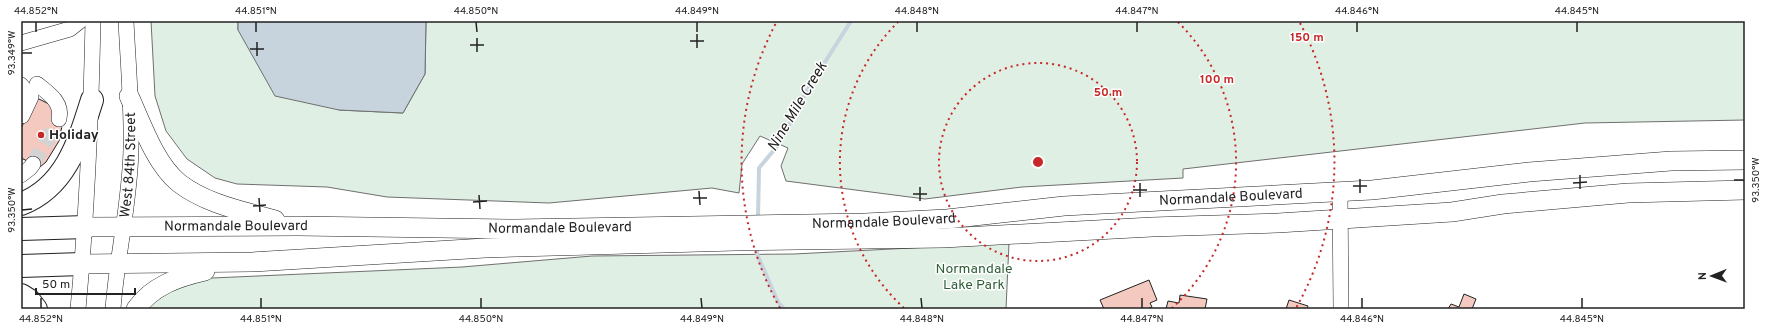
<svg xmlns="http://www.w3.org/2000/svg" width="1766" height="330" font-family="Overpass,sans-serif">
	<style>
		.green { fill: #e0efe3; stroke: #6f6f6f }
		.water { fill: #c7d3dd; stroke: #6f6f6f }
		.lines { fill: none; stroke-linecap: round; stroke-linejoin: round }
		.stream { stroke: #c7d3dd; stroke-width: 4 }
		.building { fill: #f3c9c0; stroke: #222 }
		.minor-tunnel { stroke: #d3d3d3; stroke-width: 15; stroke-dasharray: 15 8; stroke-linecap: butt }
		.minor-casing { stroke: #222; stroke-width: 16 }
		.major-casing { stroke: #222; stroke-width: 20 }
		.highway-casing { stroke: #222; stroke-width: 24 }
		.minor { stroke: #fff; stroke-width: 15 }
		.major { stroke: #fff; stroke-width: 19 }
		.highway { stroke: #fff; stroke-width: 22 }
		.ticks { fill: none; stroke: #222; stroke-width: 1.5 }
		.ring { fill: none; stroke: #c62828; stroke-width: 2; stroke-dasharray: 2 4 }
		.poi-dot { fill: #c62828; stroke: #fff; stroke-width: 1.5 }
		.labels { text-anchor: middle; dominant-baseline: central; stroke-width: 3; stroke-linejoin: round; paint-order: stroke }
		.poi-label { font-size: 14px; font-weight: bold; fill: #222; stroke: #fff; text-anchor: start }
		.street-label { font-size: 14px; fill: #222; stroke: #fff }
		.park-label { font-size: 14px; fill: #2f5e38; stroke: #fff }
		.water-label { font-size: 15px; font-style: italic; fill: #222; stroke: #fff }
		.centre { fill: #c62828; stroke: #fff; stroke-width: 2 }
		.ring-label { font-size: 12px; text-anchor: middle; font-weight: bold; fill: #c62828; stroke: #fff; stroke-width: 3; stroke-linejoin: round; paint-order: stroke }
		.neatline { fill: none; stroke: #222; stroke-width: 1.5 }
		.ticks-label { font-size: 10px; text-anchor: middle; fill: #222 }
	</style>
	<rect width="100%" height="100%" fill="#fff"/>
	<!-- green -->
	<path class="green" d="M151 21H238V30L339 110 403 113 425 74 426 21H1745V120L1585 123 1183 169V178L1022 187 925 199 786 181 781 166 788 148 760 136 742 164 739 193 712 188 549 203 387 197 327 187 237 184 215 178 187 159 166 131 155 96Z
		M1009 243 1006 309H143L187 281 212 278 462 267 592 256 794 254Z"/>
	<!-- water -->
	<path class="water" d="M238 21H426L425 74 403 113 339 110 275 96 238 30Z"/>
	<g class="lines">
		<!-- stream -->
		<path class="stream" d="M758 219 759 168 779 144 806 92 851 21
			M757 246V254L778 302 784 309"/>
	</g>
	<!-- building -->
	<path class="building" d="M37 98 51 105 63 121 59 141 46 162 40 167 21 158V128Z
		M1149 280 1157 300 1150 303 1152 307 1147 309H1104L1100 300Z
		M1464 294 1476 299 1472 309H1448L1451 304 1459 307Z
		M1180 295 1207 299 1205 309H1166L1168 301 1179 303Z
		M1289 300 1308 306 1307 309H1286Z"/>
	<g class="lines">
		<!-- minor-tunnel -->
		<path class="minor-tunnel" d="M33 164 59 119"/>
		<!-- minor casing -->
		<g class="minor-casing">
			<g id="minor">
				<path d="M21 43 70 29 80 21"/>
				<path d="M37 84C48 93 63 102 59 119"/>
				<path d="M21 85 31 97 22 116"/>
				<path d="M21 175 30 168 33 164"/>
				<path d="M1340 192 1341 309"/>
				<path d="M78 309C87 213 91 117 93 21"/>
				<path id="s1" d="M113 309C117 255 130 203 131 149 132 106 128 63 126 21"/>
			</g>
		</g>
		<!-- major casing -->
		<g class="major-casing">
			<g id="major">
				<path d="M129 96C141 122 155 164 179 183 206 204 243 211 275 220"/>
				<path id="s2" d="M86 227 298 226 515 229 865 223 947 219 1064 206 1372 190 1529 172 1671 161 1745 160"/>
				<path d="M82 264 252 262 485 248 735 241 943 238 1152 227 1278 223 1452 212 1503 204 1628 193 1745 190"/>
				<path d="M136 309C152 286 178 277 205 271"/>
			</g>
		</g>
		<!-- highway casing -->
		<g class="highway-casing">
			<path id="highway" d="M21 204C66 187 79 141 92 100
				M21 229 86 227
				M21 266 82 264
				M21 295 29 300 36 309"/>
		</g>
		<!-- minor -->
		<use href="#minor" class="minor"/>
		<!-- major -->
		<use href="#major" class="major"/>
		<!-- highway -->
		<use href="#highway" class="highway"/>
	</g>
	<!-- ticks -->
	<path class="ticks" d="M36 22V32M256 22V32M476 22 477 32M697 22V32M917 22V32M1137 22V32M1357 22V32M1577 22V32M697 34V48M477 38V52M690 41H704M257 42V56M470 45H484M250 49H264M22 53H32M1580 175V189M1360 179V193M1734 180H1744M1140 183V197M1573 183 1587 182M1353 186H1367M920 187V201M1133 190H1147M699 191 700 205M913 194H927M479 195 480 209M259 198 260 212M693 198H707M473 202 487 201M253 206 266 205M22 210 32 209M41 298V308M261 298V308M481 298V308M701 298 702 308M921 298 922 308M1142 298V308M1362 298V308M1582 298V308"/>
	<!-- distance rings -->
	<g class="ring">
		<circle cx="1038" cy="162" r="99"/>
		<path d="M904 308A198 198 0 0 1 898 22M1178 22A198 198 0 0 1 1172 308"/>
		<path d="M780 308A297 297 0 0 1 776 23M1300 23A297 297 0 0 1 1296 308"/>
	</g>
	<!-- markers -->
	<circle class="poi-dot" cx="41" cy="135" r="4"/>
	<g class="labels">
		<!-- poi labels -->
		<g class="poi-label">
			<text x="49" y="135">Holiday</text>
		</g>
		<!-- street labels -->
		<g class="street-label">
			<text stroke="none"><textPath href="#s1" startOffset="145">West 84th Street</textPath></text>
			<text stroke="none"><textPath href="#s2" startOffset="1146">Normandale Boulevard</textPath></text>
			<text stroke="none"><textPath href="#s2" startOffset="798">Normandale Boulevard</textPath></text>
			<text stroke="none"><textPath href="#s2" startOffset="150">Normandale Boulevard</textPath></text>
			<text stroke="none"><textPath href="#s2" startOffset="474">Normandale Boulevard</textPath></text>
		</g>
		<!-- park labels -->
		<g class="park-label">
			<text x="974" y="269">Normandale<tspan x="974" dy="16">Lake Park</tspan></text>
		</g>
		<!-- water labels -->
		<g class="water-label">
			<text transform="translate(798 107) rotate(-59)">Nine Mile Creek</text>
		</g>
	</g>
	<circle cx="1038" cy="162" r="6" class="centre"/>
	<g class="ring-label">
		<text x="1307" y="41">150 m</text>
		<text x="1217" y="83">100 m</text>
		<text x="1108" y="96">50 m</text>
	</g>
	<!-- border -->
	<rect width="1766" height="330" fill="none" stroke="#ffffff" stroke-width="44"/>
	<!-- north arrow -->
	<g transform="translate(1712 276) rotate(269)" stroke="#ffffff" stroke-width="3" paint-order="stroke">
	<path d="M0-3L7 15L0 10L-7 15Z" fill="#222222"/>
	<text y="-6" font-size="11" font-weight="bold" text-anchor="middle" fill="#222222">N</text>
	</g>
	<!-- scale -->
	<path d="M36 288v6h99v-6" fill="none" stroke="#222222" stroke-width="2"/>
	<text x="42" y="288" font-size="12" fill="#222222" stroke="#ffffff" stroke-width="3" paint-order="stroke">50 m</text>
	<rect x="22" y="22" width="1722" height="286" class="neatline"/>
	<g class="ticks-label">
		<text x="36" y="14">44.852°N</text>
		<text x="256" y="14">44.851°N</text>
		<text x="476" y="14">44.850°N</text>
		<text x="697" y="14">44.849°N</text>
		<text x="917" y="14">44.848°N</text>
		<text x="1137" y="14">44.847°N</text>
		<text x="1357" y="14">44.846°N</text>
		<text x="1577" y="14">44.845°N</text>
		<text transform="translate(11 53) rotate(-90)" y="4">93.349°W</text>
		<text transform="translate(1755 180) rotate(-90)" y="4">93.350°W</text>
		<text transform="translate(11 210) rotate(-90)" y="4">93.350°W</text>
		<text x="41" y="322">44.852°N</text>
		<text x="261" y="322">44.851°N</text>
		<text x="481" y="322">44.850°N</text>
		<text x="702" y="322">44.849°N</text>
		<text x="922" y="322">44.848°N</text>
		<text x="1142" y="322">44.847°N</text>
		<text x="1362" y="322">44.846°N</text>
		<text x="1582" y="322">44.845°N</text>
	</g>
</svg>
